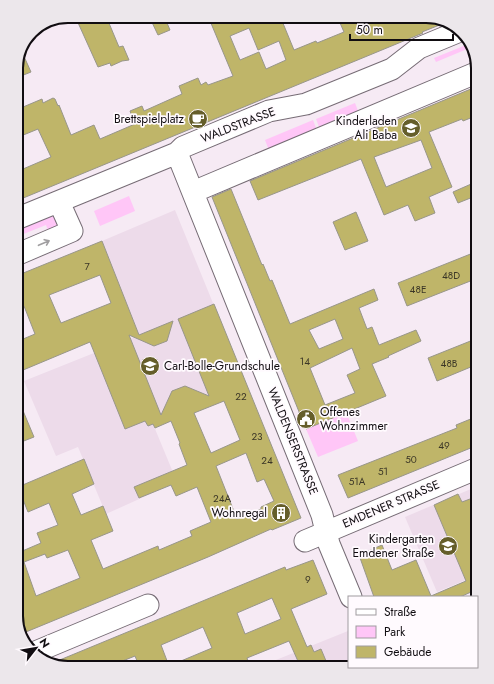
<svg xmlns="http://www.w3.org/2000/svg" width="494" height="684" font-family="Jost,sans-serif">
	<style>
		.built { fill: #eddbea }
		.green { fill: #ffc6f7 }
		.building { fill: #bfb569; stroke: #98968a; fill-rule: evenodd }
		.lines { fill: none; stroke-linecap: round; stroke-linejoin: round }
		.minor-casing { stroke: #766c75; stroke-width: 23 }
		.minor { stroke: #fff; stroke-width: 21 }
		.oneway { stroke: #a09ea0 }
		.labels { text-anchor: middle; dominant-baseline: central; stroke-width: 3.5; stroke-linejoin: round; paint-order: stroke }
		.number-label { font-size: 10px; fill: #3c3727 }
		.poi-label { font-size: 12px; fill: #110d11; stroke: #fffafe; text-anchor: end }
		.street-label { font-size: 12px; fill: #110d11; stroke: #fffafe }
		.rim { fill: none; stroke: #110d11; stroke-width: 2 }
	</style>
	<rect width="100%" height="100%" fill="#f6eaf4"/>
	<!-- built -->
	<path class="built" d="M175 210 244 379 145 421 148 426 153 424 177 482 106 514 78 447 56 456 24 381 139 335 102 241Z
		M478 486V575L437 592 405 517Z
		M348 631 349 667 363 668H256Z"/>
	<!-- green -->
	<path class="green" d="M471 43 472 47 436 62 434 58Z
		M355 103 360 116 321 132 316 119Z
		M313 120 318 133 270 153 265 140Z
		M129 196 135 211 100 226 94 211Z
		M50 215C56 217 59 221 58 228L50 236 46 225 21 235 23 224Z
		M346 412 358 441 318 457 306 429Z"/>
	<!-- building -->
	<path class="building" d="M75 16H106L119 47 123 46 129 60 122 61 111 66 110 63 98 67Z
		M149 16H164L170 30 158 35Z
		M208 16H280L294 50 316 41 317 43 344 32 337 16H353L355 22 364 18 366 24 385 16H429L447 22 422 32 423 33 16 201V172L51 157 38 129 16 138V110L42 99 43 103 53 98 55 99 58 106 59 105 71 135 94 125 100 139 135 124 130 111 142 106 144 111 182 94 179 86 198 78 201 85 206 82 208 85 233 76ZM249 28 258 50 279 41 286 60 266 69 259 52 240 60 230 36Z
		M22 52 31 72 16 78V64Z
		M478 86V115L463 121 462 119 429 132 452 187 429 197 435 213 415 221 408 205 384 215 361 159 258 200 250 181ZM421 140 432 168 386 187 374 157Z
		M478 181V195L458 203 453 192Z
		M231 189 262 265 263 264 270 281 272 280 290 324 374 289 378 300 359 308 367 329 372 327 379 345 416 330 421 341 388 356 389 357 372 364 386 396 306 429 212 197ZM335 319 343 339 319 349 309 330ZM352 348 360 369 347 375 355 393 325 405 310 368Z
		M356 212 368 241 345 250 333 222Z
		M102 241 139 335 173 321 167 341 154 346 129 335 161 415 172 391 185 386 209 396 178 319 214 304 301 518 272 530 271 529 208 557 21 634 16 616V545H17L20 552 41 543 37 533 58 525 49 503 28 512 18 487 84 459 94 484 72 494 81 515 103 506 113 531 91 540 103 569 158 546 159 550 192 536 190 531 211 522 197 487 176 496 171 485 139 498 134 487 187 465 179 444 180 443 171 421 155 428 153 424 148 426 145 421 125 429 90 342 16 373V342L35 334 24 306 16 309V276ZM100 275 111 303 61 323 49 295ZM224 401 240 440 211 453 194 413ZM246 453 257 482 264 479 274 501 261 507V509L237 519 216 466ZM68 550 80 578 36 596 24 562 45 554 47 558Z
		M478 251V278L407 306 398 283Z
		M478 338V364L437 381 428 358Z
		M16 394 34 437 16 444Z
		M478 416V445L348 498 338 475 457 428 456 425Z
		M458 494 462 502 478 496V608L477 597H473L471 592 460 597H374L359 555 382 545 392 570 416 560 431 596 466 581 434 505Z
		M313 560 327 594 291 609 307 647 311 645 314 652 321 649 329 668H301L289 641 247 658 250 668H140L135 656 105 668H65L50 664 285 567 286 570ZM272 598 281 619 245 634 237 613ZM203 627 212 648 169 666 161 645Z"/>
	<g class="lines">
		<!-- minor casing -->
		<g class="minor-casing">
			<path id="minor" d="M177 153 322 515 329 544 351 597
				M193 192 478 72
				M16 219 177 153 183 147 269 111 306 104 392 69 419 48 460 31
				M16 255 72 231 59 202
				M305 541 478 468
				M33 653 148 605
				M380 667V668"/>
		</g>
		<!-- minor -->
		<use href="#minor" class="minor"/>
	</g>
	<!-- one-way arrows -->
	<defs><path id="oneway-shaft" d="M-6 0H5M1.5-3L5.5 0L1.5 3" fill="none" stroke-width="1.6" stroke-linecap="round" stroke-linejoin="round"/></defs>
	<use class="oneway" href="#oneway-shaft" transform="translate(44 243) rotate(-23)"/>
	<!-- icons -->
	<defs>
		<g id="cafe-disc" transform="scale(1)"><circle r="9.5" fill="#655e2a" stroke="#fffafe"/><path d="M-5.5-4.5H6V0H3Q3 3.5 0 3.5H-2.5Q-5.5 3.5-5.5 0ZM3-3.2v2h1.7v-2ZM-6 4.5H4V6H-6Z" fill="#fff"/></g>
		<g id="school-disc" transform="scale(1)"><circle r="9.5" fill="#655e2a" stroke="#fffafe"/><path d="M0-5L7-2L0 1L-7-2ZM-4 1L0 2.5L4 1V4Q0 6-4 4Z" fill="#fff"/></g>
		<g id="civic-disc" transform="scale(1)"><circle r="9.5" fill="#655e2a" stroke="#fffafe"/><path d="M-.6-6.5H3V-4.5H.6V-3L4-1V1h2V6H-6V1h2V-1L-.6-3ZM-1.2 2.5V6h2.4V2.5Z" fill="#fff"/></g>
		<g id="building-disc" transform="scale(1)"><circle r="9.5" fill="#655e2a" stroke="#fffafe"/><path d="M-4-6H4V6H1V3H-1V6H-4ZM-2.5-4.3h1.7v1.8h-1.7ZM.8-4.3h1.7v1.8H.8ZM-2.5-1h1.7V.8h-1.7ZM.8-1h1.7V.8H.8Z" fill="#fff"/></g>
	</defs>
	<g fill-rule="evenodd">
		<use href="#cafe-disc" x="198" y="119"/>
		<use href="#school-disc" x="411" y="128"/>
		<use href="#school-disc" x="150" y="366"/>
		<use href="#civic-disc" x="306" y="419"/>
		<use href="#building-disc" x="281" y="513"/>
		<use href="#school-disc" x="448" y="546"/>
	</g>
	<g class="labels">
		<!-- number labels -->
		<g class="number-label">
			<text x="87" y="266">7</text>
			<text x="451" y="275">48D</text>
			<text x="418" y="289">48E</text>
			<text x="305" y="361">14</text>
			<text x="449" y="363">48B</text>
			<text x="241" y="396">22</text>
			<text x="257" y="436">23</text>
			<text x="444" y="445">49</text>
			<text x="411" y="459">50</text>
			<text x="267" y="460">24</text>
			<text x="383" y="471">51</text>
			<text x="357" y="481">51A</text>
			<text x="222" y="498">24A</text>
			<text x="308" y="579">9</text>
		</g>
		<!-- poi labels -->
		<g class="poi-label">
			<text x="184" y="119">Brettspielplatz</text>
			<text x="397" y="121">Kinderladen<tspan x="397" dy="14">Ali Baba</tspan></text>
			<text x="164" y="366" text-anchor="start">Carl-Bolle-Grundschule</text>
			<text x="320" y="412" text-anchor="start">Offenes<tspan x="320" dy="14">Wohnzimmer</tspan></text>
			<text x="267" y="513">Wohnregal</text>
			<text x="434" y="539">Kindergarten<tspan x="434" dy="14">Emdener Straße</tspan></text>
		</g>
		<!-- street labels -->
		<g class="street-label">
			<text transform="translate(238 125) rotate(-21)">WALDSTRASSE</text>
			<text transform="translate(293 441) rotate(68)">WALDENSERSTRASSE</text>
			<text transform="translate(391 504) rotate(-23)">EMDENER STRASSE</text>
		</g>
	</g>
	<!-- crop -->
	<path d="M0 0H494V684H0ZM68 23H426A45 45 0 0 1 471 68V616A45 45 0 0 1 426 661H68A45 45 0 0 1 23 616V68A45 45 0 0 1 68 23Z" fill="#ece7eb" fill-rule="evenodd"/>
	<path class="rim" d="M68 23H426A45 45 0 0 1 471 68V616A45 45 0 0 1 426 661H68A45 45 0 0 1 23 616V68A45 45 0 0 1 68 23Z"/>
	<!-- legend -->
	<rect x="348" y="596" width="130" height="72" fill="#fffafe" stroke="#a09b9f"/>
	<rect x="356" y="609" width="20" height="6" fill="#ffffff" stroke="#a09b9f"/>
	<text x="384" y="616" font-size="12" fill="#110d11">Straße</text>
	<rect x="356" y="626" width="20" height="12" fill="#ffc6f7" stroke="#a09b9f"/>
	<text x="384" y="636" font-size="12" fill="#110d11">Park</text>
	<rect x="356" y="646" width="20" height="12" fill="#bfb569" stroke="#a09b9f"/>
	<text x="384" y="656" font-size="12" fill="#110d11">Gebäude</text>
	<!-- north arrow -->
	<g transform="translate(36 648) rotate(59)" stroke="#fffafe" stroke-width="3" paint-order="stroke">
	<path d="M0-3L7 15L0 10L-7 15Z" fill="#110d11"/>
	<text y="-6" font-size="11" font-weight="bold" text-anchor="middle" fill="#110d11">N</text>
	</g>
	<!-- scale -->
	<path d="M350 34v6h103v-6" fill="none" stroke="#110d11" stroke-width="2"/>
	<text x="356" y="34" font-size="12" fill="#110d11" stroke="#fffafe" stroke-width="3" paint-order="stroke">50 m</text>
</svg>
